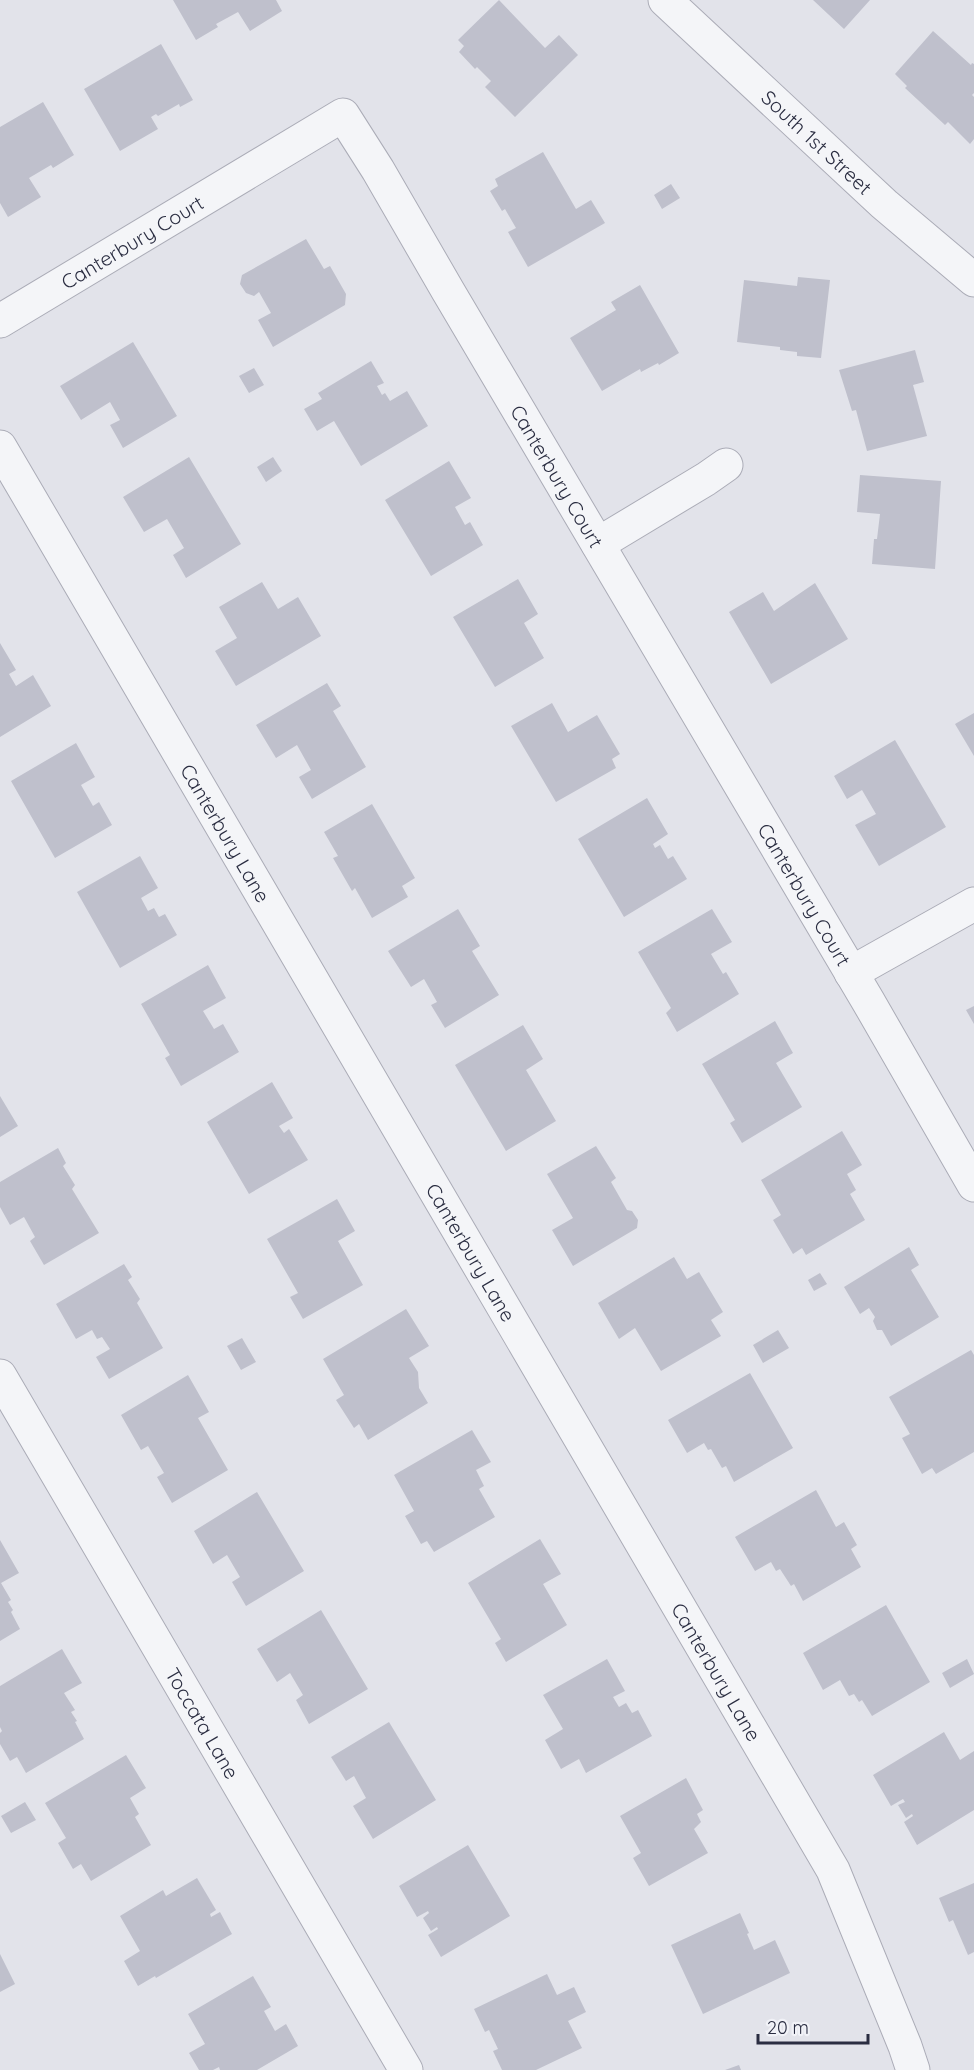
<svg xmlns="http://www.w3.org/2000/svg" width="974" height="2070" font-family="Quicksand,sans-serif">
	<style>
		.building { fill: #bfc0cc }
		.lines { fill: none; stroke-linecap: round; stroke-linejoin: round }
		.minor-casing { stroke: #abacb7; stroke-width: 35 }
		.minor { stroke: #f4f5f8; stroke-width: 33 }
		.labels { text-anchor: middle; dominant-baseline: central; stroke-width: 4.5; stroke-linejoin: round; paint-order: stroke }
		.street-label { font-size: 20px; fill: #2a2d41; stroke: #f1f2f7 }
	</style>
	<rect width="100%" height="100%" fill="#e2e3ea"/>
	<!-- building -->
	<path class="building" d="M173 0H276L282 11 250 31 238 12 216 24 218 27 196 40Z
		M499 0 545 48 559 35 578 55 515 117 485 87 491 81 477 67 475 69 459 52 464 46 458 40Z
		M813 0H870L844 29Z
		M933 31 971 65 972 63 974 64V93L972 95 974 97V139L970 144 948 122 945 125 905 88 907 86 895 74Z
		M161 44 193 100 180 107 179 104 158 116 156 114 151 117 158 129 120 151 84 89Z
		M43 102 74 155 53 168 51 165 29 178 41 197 8 217 0 203V127Z
		M543 152 576 209 591 200 605 223 528 267 508 232 516 228 505 209 502 211 490 191 498 186 495 179Z
		M671 184 680 198 662 209 654 195Z
		M306 239 324 269 330 266 346 294 345 305 273 347 258 320 271 313 259 292 254 296 246 293 240 284 242 275Z
		M798 277 830 280 821 358 797 356V352L780 350V347L737 342 744 280 797 286Z
		M640 285 679 353 659 365 658 363 641 372 640 369 602 391 570 338 616 310 611 302Z
		M133 342 177 416 123 448 110 425 120 420 110 402 81 420 60 386Z
		M915 350 924 382 913 385 927 436 867 451 856 410 852 411 839 370Z
		M371 361 384 383 377 386 382 395 385 393 390 401 407 391 428 426 361 466 334 421 317 431 304 409 322 399 318 393Z
		M254 368 264 385 249 393 239 376Z
		M189 457 241 544 186 578 173 555 184 548 167 519 144 532 123 497Z
		M273 457 282 471 266 482 257 467Z
		M449 461 471 498 455 507 465 525 470 522 483 545 431 576 385 500Z
		M860 475 941 481 935 569 872 564 874 539H877L880 514 857 512Z
		M518 579 538 614 524 623 544 658 495 687 453 617Z
		M262 582 278 609 298 597 321 636 236 686 215 651 237 638 219 607Z
		M815 583 848 639 771 684 729 612 763 592 774 611Z
		M0 643 16 670 9 674 16 686 33 675 51 706 0 737Z
		M327 683 341 706 333 711 366 767 312 799 299 777 311 770 297 745 276 758 256 725Z
		M552 703 568 732 597 715 620 754 612 759 616 768 556 802 511 726Z
		M974 713V756L955 724Z
		M895 740 946 827 879 866 855 825 876 814 862 790 847 799 834 776Z
		M76 743 95 777 81 785 93 806 99 802 112 825 55 858 11 781Z
		M647 798 668 834 653 844 655 848 660 845 668 859 673 856 687 879 624 917 578 839Z
		M372 804 415 878 402 886 408 897 372 918 355 888 352 891 333 858 338 856 324 832Z
		M140 856 158 888 141 898 148 911 154 908 159 917 165 914 177 935 120 968 77 892Z
		M458 909 480 946 472 951 499 995 445 1028 431 1005 437 1002 424 979 411 987 388 951Z
		M712 909 732 942 711 954 723 974 726 972 739 994 677 1032 666 1013 671 1008 638 952Z
		M208 965 226 998 203 1011 214 1029 223 1024 239 1052 181 1086 165 1058 170 1055 141 1004Z
		M974 1006V1024L966 1010Z
		M775 1021 793 1053 776 1063 802 1107 742 1143 730 1123 735 1120 702 1064Z
		M523 1025 543 1059 526 1070 556 1121 506 1151 455 1065Z
		M272 1082 293 1118 279 1126 284 1133 289 1129 308 1160 249 1194 207 1122Z
		M0 1096 18 1126 0 1137Z
		M842 1131 862 1165 847 1174 856 1190 850 1194 865 1220 806 1255 802 1248 793 1254 773 1220 781 1215 761 1180Z
		M596 1146 616 1178 611 1182 627 1210 632 1211 638 1220 637 1228 573 1266 552 1230 573 1218 547 1174Z
		M58 1148 66 1163 63 1166 75 1185 72 1189 99 1233 44 1265 30 1241 35 1237 24 1217 10 1225 0 1207V1182Z
		M337 1199 355 1231 338 1241 363 1285 303 1319 290 1297 298 1293 267 1239Z
		M909 1247 919 1265 911 1270 939 1317 891 1346 882 1330H877L873 1321 875 1317 869 1308 860 1314 844 1287Z
		M674 1257 687 1279 699 1272 723 1312 711 1320 721 1336 661 1371 635 1328 619 1339 598 1303Z
		M124 1264 132 1277 128 1280 140 1299 137 1303 163 1348 109 1379 96 1357 110 1349 102 1337 97 1339 92 1330 76 1339 56 1304Z
		M820 1273 827 1284 814 1291 808 1280Z
		M406 1309 429 1346 409 1358 418 1372 419 1388 428 1403 368 1440 359 1424 354 1428 336 1400 344 1395 323 1359Z
		M778 1330 789 1348 763 1363 753 1345Z
		M242 1338 256 1362 241 1370 227 1346Z
		M971 1350 974 1355V1452L936 1474 932 1468 922 1474 902 1438 910 1434 889 1397Z
		M750 1373 793 1448 734 1482 726 1466 722 1468 711 1449 708 1450 704 1443 687 1453 668 1420Z
		M188 1375 209 1412 198 1418 228 1470 172 1503 157 1477 164 1473 148 1446 141 1450 121 1415Z
		M472 1430 491 1462 476 1470 484 1486 479 1489 495 1517 434 1552 427 1541 421 1544 405 1516 414 1511 394 1475Z
		M816 1490 836 1527 844 1522 857 1545 851 1549 861 1567 803 1601 794 1584 791 1586 780 1569 776 1571 771 1562 755 1571 735 1537Z
		M257 1492 304 1571 246 1606 232 1582 240 1577 227 1555 213 1564 194 1531Z
		M540 1539 561 1574 543 1584 567 1625 506 1662 495 1643 501 1639 468 1583Z
		M0 1540 19 1573 1 1583 11 1600 8 1602 13 1610 11 1612 20 1629 0 1641Z
		M886 1605 930 1682 872 1716 862 1700 859 1702 854 1694 849 1696 840 1680 823 1690 803 1653Z
		M321 1610 368 1689 309 1724 296 1700 303 1695 290 1673 277 1682 257 1649Z
		M62 1649 82 1683 64 1693 75 1710 71 1712 77 1721 75 1722 84 1739 26 1773 17 1757 10 1761 0 1744V1733L2 1731 0 1727V1686Z
		M607 1659 625 1691 613 1697 619 1707 626 1703 632 1713 638 1710 652 1736 586 1773 579 1759 561 1769 545 1740 563 1729 543 1695Z
		M967 1659 974 1674 950 1688 942 1673Z
		M389 1722 436 1800 373 1839 353 1806 366 1798 354 1776 346 1781 331 1757Z
		M944 1732 960 1760 974 1751V1810L917 1845 904 1822 913 1816 912 1814 906 1818 898 1805 905 1802 903 1799 891 1806 873 1775Z
		M126 1755 146 1788 130 1798 139 1814 135 1817 151 1845 91 1881 81 1864 73 1869 58 1843 66 1838 45 1803Z
		M686 1778 703 1810 697 1814 701 1822 694 1829 708 1853 649 1886 633 1858 641 1853 620 1816Z
		M25 1802 36 1820 11 1833 1 1816Z
		M468 1845 510 1916 441 1957 428 1935 438 1929 437 1927 431 1931 423 1918 429 1913 428 1911 417 1917 399 1886Z
		M197 1878 216 1910 210 1914 211 1917 220 1912 232 1934 156 1978 155 1976 138 1986 124 1961 140 1951 120 1916 163 1890 166 1896Z
		M974 1883V1952L968 1955 953 1920 949 1922 939 1898Z
		M740 1913 749 1933 747 1934 754 1950 775 1940 790 1973 703 2014 671 1945Z
		M0 1954 15 1984 0 1992Z
		M547 1974 557 1995 574 1987 586 2012 568 2021 582 2048 536 2070H502L493 2051 498 2049 489 2030 485 2032 474 2009Z
		M253 1976 271 2007 264 2011 275 2031 286 2024 298 2046 257 2070H220L219 2067 213 2070H199L189 2053 205 2044 188 2014Z
		M739 2065 741 2070H725Z"/>
	<g class="lines">
		<!-- minor casing -->
		<g class="minor-casing">
			<g id="minor">
				<path id="s1" d="M665 0 884 204 974 280"/>
				<path id="s2" d="M0 321 343 115 378 170 448 291 868 1001 974 1185"/>
				<path id="s3" d="M0 447 833 1870 905 2046 913 2070"/>
				<path d="M598 544 706 479 726 465"/>
				<path d="M851 973 974 904"/>
				<path id="s4" d="M0 1376 406 2070"/>
			</g>
		</g>
		<!-- minor -->
		<use href="#minor" class="minor"/>
	</g>
	<g class="labels">
		<!-- street labels -->
		<g class="street-label">
			<text stroke="none"><textPath href="#s1" startOffset="208">South 1st Street</textPath></text>
			<text stroke="none"><textPath href="#s2" startOffset="154">Canterbury Court</textPath></text>
			<text stroke="none"><textPath href="#s2" startOffset="820">Canterbury Court</textPath></text>
			<text stroke="none"><textPath href="#s3" startOffset="447">Canterbury Lane</textPath></text>
			<text stroke="none"><textPath href="#s2" startOffset="1306">Canterbury Court</textPath></text>
			<text stroke="none"><textPath href="#s3" startOffset="933">Canterbury Lane</textPath></text>
			<text stroke="none"><textPath href="#s3" startOffset="1419">Canterbury Lane</textPath></text>
			<text stroke="none"><textPath href="#s4" startOffset="402">Toccata Lane</textPath></text>
		</g>
	</g>
	<!-- scale -->
	<path d="M758 2034v9h110v-9" fill="none" stroke="#2a2d41" stroke-width="3"/>
	<text x="767" y="2034" font-size="18" fill="#2a2d41" stroke="#f1f2f7" stroke-width="4.5" paint-order="stroke">20 m</text>
</svg>
